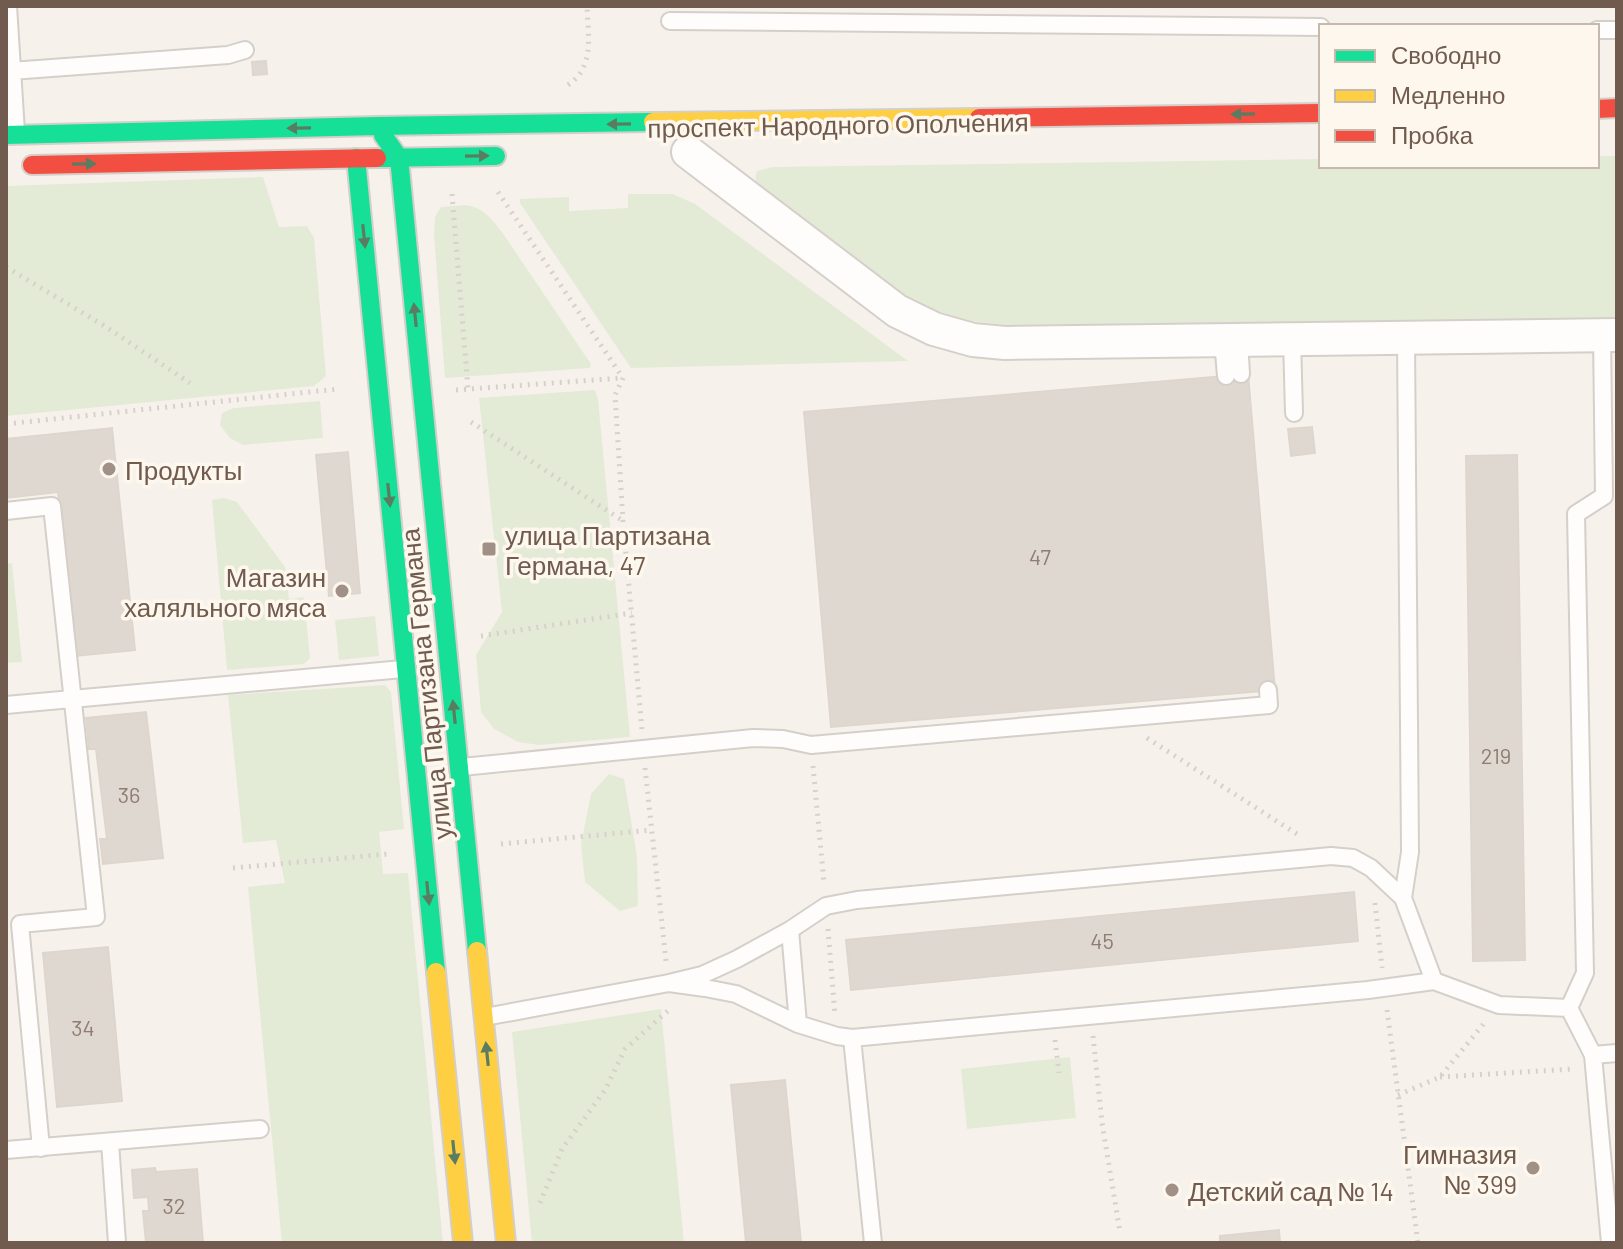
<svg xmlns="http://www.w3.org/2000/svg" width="1623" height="1249" font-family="Barlow,sans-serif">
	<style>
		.green { fill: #e3ebd7 }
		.building { fill: #dfd8d1; stroke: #ded6ce; stroke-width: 2 }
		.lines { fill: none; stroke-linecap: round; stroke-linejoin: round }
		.lane-casing { stroke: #d5cfc9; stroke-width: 20 }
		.street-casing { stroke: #d5cfc9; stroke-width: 36 }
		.fast-casing { stroke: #d5cfc9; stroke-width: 22 }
		.slow-casing { stroke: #d5cfc9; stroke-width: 22 }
		.jam-casing { stroke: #d5cfc9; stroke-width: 22 }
		.path { stroke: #d7d0cb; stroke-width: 5; stroke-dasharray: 2 6; stroke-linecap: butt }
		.lane { stroke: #fefdfc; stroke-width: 16 }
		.street { stroke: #fefdfc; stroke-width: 32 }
		.fast { stroke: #16e098; stroke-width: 18 }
		.slow { stroke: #ffcf43; stroke-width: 18 }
		.jam { stroke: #f24e42; stroke-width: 18 }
		.oneway { fill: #5a7c60 }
		.poi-dot { fill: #a09085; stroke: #fdf7ed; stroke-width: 3 }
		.labels { text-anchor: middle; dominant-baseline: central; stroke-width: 7; stroke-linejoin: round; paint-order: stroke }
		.number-label { font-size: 22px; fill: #8f7d72 }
		.street-label { font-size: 26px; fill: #715b4e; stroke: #fdf7ed }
		.poi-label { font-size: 26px; fill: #715b4e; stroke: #fdf7ed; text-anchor: start }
	</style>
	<rect width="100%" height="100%" fill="#f6f2eb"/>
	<!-- green -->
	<path class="green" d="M1597 156H1617V319L1007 325 972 321 939 312 910 300 883 282 759 186C755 181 755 177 757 171L772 167 1321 159V166H1597Z
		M263 177 279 227 307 226 314 238 326 376 314 386 6 416V186Z
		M628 194H673L695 204 908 361 631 368 520 203V199L569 197V211L628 208Z
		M466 205C484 208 491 218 502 232L591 364 590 368 445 378 434 235 435 217 441 207Z
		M595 390 598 399 630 737 539 745 518 742 494 729 481 712 476 655 502 612 479 398Z
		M320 401 323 438 243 445 230 438 220 425 222 413 234 408Z
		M224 498 237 502 285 567 289 599 304 597 310 658 304 664 227 670 212 500Z
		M12 563 22 662 6 663V564Z
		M375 616 379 656 339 660 335 620Z
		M385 685 391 692 404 829 379 832 383 874 408 873 443 1243H282L248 887 285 883 276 840 243 843 228 695Z
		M609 774 624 779 637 856 638 906 620 911 585 882 581 844 591 794Z
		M661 1009 684 1243H532L512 1032Z
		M1070 1057 1076 1118 967 1129 961 1069Z"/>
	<!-- building -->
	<path class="building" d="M266 61 267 74 253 75 252 62Z
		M1248 374 1275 690 831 727 804 412Z
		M1312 427 1315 453 1291 456 1288 429Z
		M112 428 135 650 75 656 58 492 6 498V439Z
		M348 452 360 593 329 596 316 455Z
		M1517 455 1525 960 1473 961 1466 456Z
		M146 712 163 858 103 864 100 839H107L96 749H89L86 718Z
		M1354 892 1358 941 851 990 846 940Z
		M108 947 122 1101 57 1107 43 953Z
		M785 1080 801 1243H746L731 1085Z
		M155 1168 156 1172 197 1169 203 1243H146L143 1211H149L148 1197 134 1198 132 1170Z
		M1279 1230 1280 1243H1220V1236Z"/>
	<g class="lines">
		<!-- lane casing -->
		<g class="lane-casing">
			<path id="lane" d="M8 6 16 132
				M670 21 1321 27
				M1597 30H1617
				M11 71 228 55 245 50
				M1406 338 1410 852 1403 898 1434 981
				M1292 339 1294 413
				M1223 340 1226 376
				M1239 340 1241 374
				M6 511 52 506 96 917 20 924 41 1148
				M6 705 403 669
				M462 767 753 738 783 739 811 745 1269 705 1268 690
				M790 930 798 1024
				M669 983 702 975 737 959 790 930 826 906 857 900 1331 856 1353 858 1371 868 1403 898
				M1569 1008 1585 973 1576 514 1604 496 1602 335
				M1569 1008 1593 1055 1610 1243
				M485 1017 669 983 705 988 736 994 798 1024 837 1036 852 1038 873 1243
				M852 1038 1368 990 1434 981 1499 1005 1569 1008
				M1593 1055 1617 1053
				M110 1142 117 1243
				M6 1150 260 1129"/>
		</g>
		<!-- street casing -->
		<g class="street-casing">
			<path id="street" d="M688 152 897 311 934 329 973 340 1005 343 1617 335"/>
		</g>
		<!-- fast casing -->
		<g class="fast-casing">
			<path id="fast" d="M6 135 377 126 653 122
				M383 135 399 158 477 951
				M356 158 436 972
				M377 158 496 156"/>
		</g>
		<!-- slow casing -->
		<g class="slow-casing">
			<path id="slow" d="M653 122 979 118
				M477 951 506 1243
				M436 972 463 1243"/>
		</g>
		<!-- jam casing -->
		<g class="jam-casing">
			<path id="jam" d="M1597 109 1617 108
				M979 118 1321 113
				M32 165 377 158"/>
		</g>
		<!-- path -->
		<path class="path" d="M568 85C595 67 588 35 587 6
			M498 192 623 378
			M452 194 468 389
			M6 267 103 325 190 383
			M623 378 615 395 623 521 642 730
			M456 390 622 378
			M471 422 623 521
			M6 424 338 389
			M481 636 632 613
			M1147 738 1300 836
			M813 766 824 883
			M645 768 666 961
			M501 844 652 830
			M233 868 388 854
			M1375 903 1382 968
			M828 929 835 1015
			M1387 1010 1418 1243
			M1093 1036 1102 1123 1120 1232
			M1055 1040 1059 1073
			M1440 1077 1573 1069
			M1398 1095 1440 1077 1486 1021
			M540 1203 562 1149 605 1090 625 1049 671 1008"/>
		<!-- lane -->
		<use href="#lane" class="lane"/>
		<!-- street -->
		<use href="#street" class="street"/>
		<!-- fast -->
		<use href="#fast" class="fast"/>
		<!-- slow -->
		<use href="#slow" class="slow"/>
		<!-- jam -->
		<use href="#jam" class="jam"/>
	</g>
	<!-- one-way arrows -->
	<defs><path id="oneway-solid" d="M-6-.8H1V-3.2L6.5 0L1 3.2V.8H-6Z" transform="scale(2)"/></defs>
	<g class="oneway">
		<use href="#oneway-solid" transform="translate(1243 114) rotate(179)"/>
		<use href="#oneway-solid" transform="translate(619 124) rotate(179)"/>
		<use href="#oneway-solid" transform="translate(299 128) rotate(179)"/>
		<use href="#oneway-solid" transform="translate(477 156) rotate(-1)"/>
		<use href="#oneway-solid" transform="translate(84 164) rotate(-1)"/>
		<use href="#oneway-solid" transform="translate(364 236) rotate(84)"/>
		<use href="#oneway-solid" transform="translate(415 315) rotate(-96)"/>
		<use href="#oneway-solid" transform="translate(389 495) rotate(84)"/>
		<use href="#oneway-solid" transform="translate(454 712) rotate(-96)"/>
		<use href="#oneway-solid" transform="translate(428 893) rotate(84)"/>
		<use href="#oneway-solid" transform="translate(487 1054) rotate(-96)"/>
		<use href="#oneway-solid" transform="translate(454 1152) rotate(84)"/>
	</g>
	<!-- markers -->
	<g class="poi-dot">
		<circle cx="109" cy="469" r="8"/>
		<rect x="481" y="541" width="16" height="16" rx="4"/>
		<circle cx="342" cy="591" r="8"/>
		<circle cx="1533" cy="1168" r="8"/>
		<circle cx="1172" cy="1190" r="8"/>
	</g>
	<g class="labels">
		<!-- number labels -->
		<g class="number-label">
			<text x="1040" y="556">47</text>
			<text x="1496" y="755">219</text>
			<text x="129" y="794">36</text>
			<text x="1102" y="940">45</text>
			<text x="83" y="1027">34</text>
			<text x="174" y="1205">32</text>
		</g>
		<!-- street labels -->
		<g class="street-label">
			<text transform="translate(838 124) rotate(-1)">проспект Народного Ополчения</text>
			<text transform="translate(425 684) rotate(-96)">улица Партизана Германа</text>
		</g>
		<!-- poi labels -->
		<g class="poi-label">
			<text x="125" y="469">Продукты</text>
			<text x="505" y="534">улица Партизана<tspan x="505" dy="30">Германа, 47</tspan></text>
			<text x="326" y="576" text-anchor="end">Магазин<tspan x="326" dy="30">халяльного мяса</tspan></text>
			<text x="1517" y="1153" text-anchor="end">Гимназия<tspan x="1517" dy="30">№ 399</tspan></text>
			<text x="1188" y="1190">Детский сад № 14</text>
		</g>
	</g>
	<!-- border -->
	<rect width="1623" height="1249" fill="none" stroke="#715b4e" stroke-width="16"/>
	<!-- legend -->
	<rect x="1319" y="24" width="280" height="144" fill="#fdf7ed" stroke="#c5b9ad" stroke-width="2"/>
	<rect x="1335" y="50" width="40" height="12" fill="#16e098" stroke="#c5b9ad" stroke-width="2"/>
	<text x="1391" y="64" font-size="24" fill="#715b4e">Свободно</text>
	<rect x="1335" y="90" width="40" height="12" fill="#ffcf43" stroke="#c5b9ad" stroke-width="2"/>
	<text x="1391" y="104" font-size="24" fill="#715b4e">Медленно</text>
	<rect x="1335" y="130" width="40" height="12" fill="#f24e42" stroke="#c5b9ad" stroke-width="2"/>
	<text x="1391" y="144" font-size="24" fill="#715b4e">Пробка</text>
</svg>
